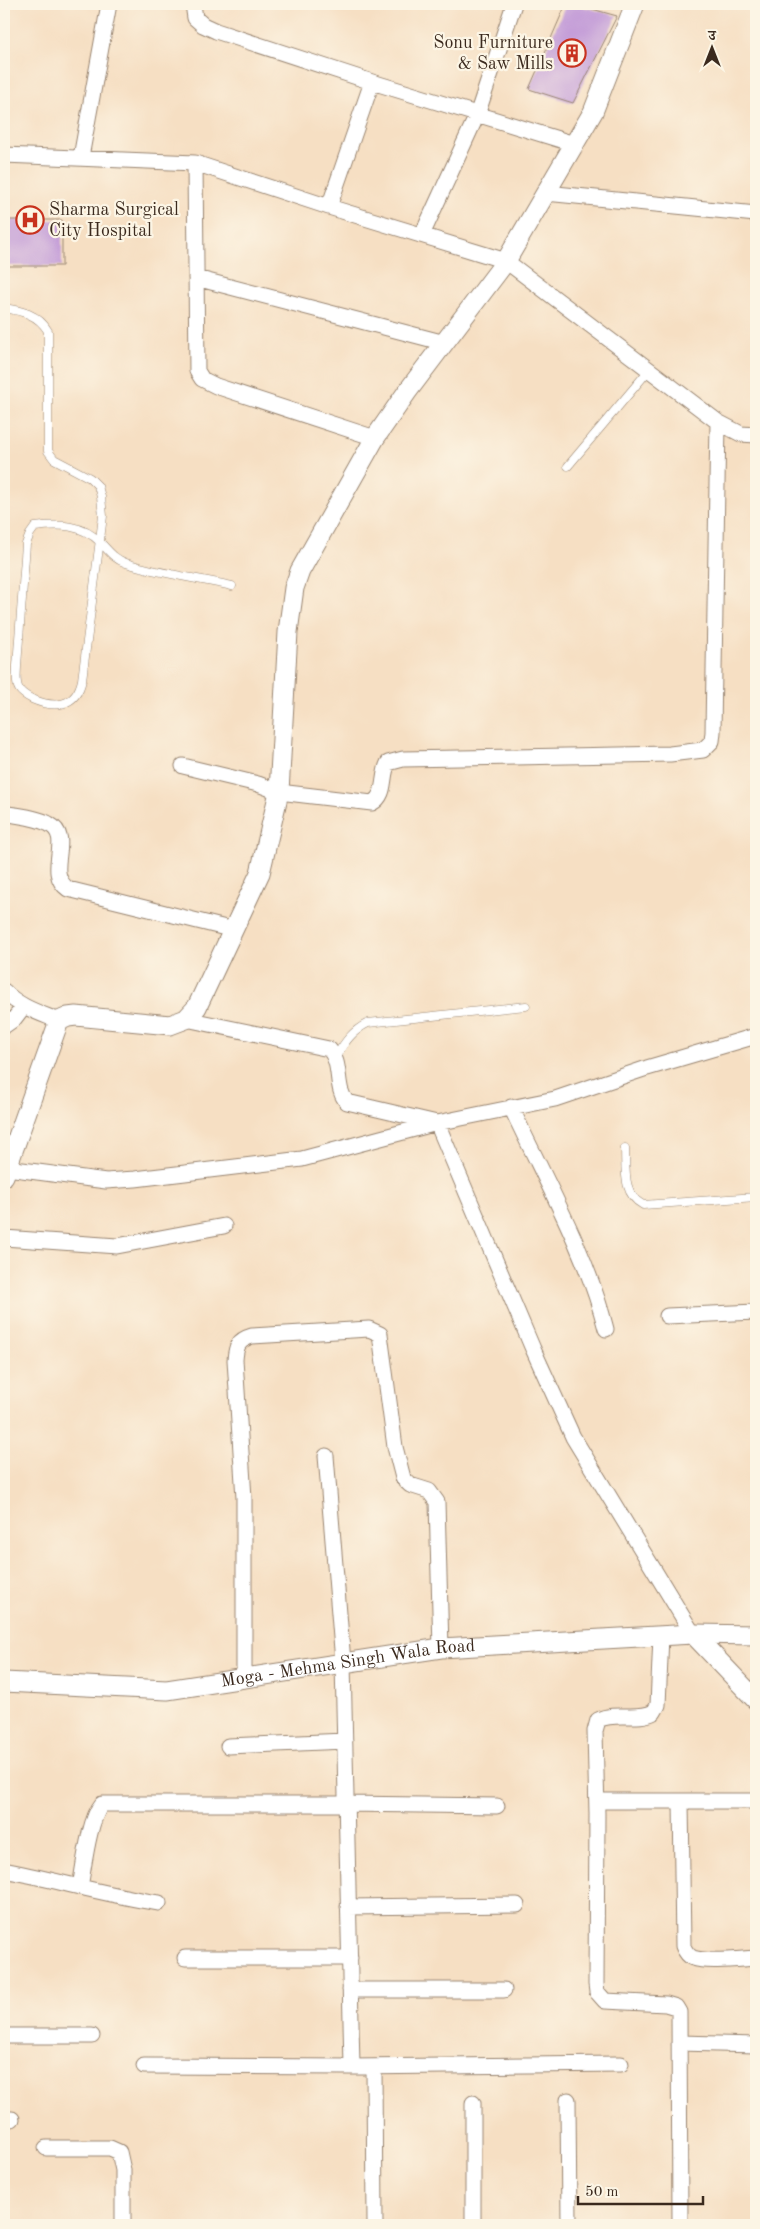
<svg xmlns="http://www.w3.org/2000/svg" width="760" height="2229" font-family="'Old Standard TT','Noto Serif Devanagari',serif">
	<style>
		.building { fill: #c49ed8 }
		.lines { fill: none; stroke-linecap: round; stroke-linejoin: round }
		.service-casing { stroke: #988470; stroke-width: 9 }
		.minor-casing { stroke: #988470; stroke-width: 17 }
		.tertiary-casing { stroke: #988470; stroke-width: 21 }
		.service { stroke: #fff; stroke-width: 8 }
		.minor { stroke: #fff; stroke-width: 15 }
		.tertiary { stroke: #fff; stroke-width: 19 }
		.labels { text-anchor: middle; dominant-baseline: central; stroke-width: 4.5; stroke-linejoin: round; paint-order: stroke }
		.poi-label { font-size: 18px; fill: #3b2a1e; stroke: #fcf5e5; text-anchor: end }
		.street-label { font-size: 18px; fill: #3b2a1e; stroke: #fcf5e5 }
	</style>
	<rect width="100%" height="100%" fill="#fcf5e5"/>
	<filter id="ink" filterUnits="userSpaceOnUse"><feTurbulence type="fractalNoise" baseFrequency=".02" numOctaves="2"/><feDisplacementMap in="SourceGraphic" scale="10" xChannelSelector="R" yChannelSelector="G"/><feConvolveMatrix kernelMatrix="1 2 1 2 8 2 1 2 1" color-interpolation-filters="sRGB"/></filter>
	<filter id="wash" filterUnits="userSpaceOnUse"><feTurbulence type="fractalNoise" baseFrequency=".0096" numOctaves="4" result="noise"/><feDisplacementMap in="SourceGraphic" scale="20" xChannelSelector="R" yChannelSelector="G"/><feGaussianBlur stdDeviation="1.12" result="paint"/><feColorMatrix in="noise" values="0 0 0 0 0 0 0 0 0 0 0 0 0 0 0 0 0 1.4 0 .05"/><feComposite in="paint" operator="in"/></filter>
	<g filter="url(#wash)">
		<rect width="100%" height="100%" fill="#f6dfc3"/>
		<g id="blocks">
			<!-- building -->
			<path class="building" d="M566 4H574L617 16 573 103 529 89Z
				M4 220H62V266H4Z"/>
		</g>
	</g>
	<g filter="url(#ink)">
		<use href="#blocks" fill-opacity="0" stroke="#988470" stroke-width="1"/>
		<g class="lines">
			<!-- service casing -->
			<g class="service-casing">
				<path id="service" d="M4 308C22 311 38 314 48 331V451L54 459 90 478 98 486 101 497 103 516 82 680C76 707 55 709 32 699 28 697 22 694 19 689 15 683 17 673 17 666L26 544 30 534 35 527C59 524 82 524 100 542 109 551 114 559 126 563 160 574 197 578 232 586
					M568 466 649 370
					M336 1056C345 1042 352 1031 368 1023L526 1006
					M625 1148C626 1169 622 1194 643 1205L756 1197"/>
			</g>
			<!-- minor casing -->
			<g class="minor-casing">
				<path id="minor" d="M193 4 195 18 203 25 216 31 372 82 574 144
					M4 155 195 163 329 207 506 261 718 422 741 434 756 435
					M81 157 109 4
					M195 163 197 371 202 379 216 386 375 438
					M546 193 756 214
					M329 207 372 82
					M422 235 477 115 514 4
					M196 278 445 343
					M183 766 258 784 279 792 372 803C387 795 381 777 388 763L403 759 670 754 703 750 712 741 713 732 718 422
					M4 813C18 816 37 817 49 824 75 838 43 871 68 889L234 930
					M4 991C19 1007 40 1013 59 1021
					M186 1019 329 1049C343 1064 334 1088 347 1102L437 1123 555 1099 647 1068 756 1036
					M4 1026 14 1019 24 1006
					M511 1107C545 1180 586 1251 606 1329
					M7 1168 106 1181 135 1179 302 1159 437 1123 533 1349 573 1437 693 1634
					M4 1238 117 1246 224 1226
					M667 1316 756 1312
					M326 1456 343 1662 352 2067
					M661 1636 658 1705 654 1712C637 1721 616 1711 598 1720L595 1731 597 1814 596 1984 597 1992 605 2001 666 2004 676 2007 679 2012 680 2225
					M244 1678V1498L235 1360C236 1346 238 1340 252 1336L369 1329 380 1334 395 1447 403 1478 410 1485 429 1491 437 1502 441 1648
					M228 1746 345 1741
					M597 1801H756
					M681 1801 683 1946C685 1951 688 1956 693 1958 707 1963 740 1959 756 1958
					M4 1870C56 1880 106 1895 159 1903
					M80 1887C84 1866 89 1819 102 1804H346L497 1806
					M348 1907 517 1905
					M185 1958H350
					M350 1990H504
					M4 2036H92
					M680 2043 756 2045
					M144 2066 352 2067 621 2064
					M374 2067 375 2225
					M568 2100 569 2225
					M4 2119H12
					M46 2148H110L119 2152 123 2170V2225
					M473 2225V2103"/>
			</g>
			<!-- tertiary casing -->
			<g class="tertiary-casing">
				<g id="tertiary">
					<path d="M4 1176 59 1021 68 1017 76 1016 170 1025 186 1019 197 1007 260 873 279 792 288 632 294 588 300 571 375 438 407 392 506 261 593 112 635 4"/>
					<path d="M693 1634 756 1635"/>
					<path id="s1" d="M4 1682 167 1690 441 1648 693 1634 756 1700"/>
				</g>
			</g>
			<!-- service -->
			<use href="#service" class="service"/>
			<!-- minor -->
			<use href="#minor" class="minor"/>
			<!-- tertiary -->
			<use href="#tertiary" class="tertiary"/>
		</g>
	</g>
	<!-- icons -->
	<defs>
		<g id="building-ring" transform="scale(1.4375)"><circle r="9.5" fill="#fcf5e5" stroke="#c8321e" stroke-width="1.5"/><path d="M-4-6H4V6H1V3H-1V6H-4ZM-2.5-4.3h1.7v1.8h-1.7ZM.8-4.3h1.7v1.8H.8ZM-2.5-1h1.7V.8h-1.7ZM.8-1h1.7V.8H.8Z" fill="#c8321e"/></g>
		<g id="hospital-ring" transform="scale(1.4375)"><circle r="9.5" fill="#fcf5e5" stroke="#c8321e" stroke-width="1.5"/><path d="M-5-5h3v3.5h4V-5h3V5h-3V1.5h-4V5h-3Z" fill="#c8321e"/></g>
	</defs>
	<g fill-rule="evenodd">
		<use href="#building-ring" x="572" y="53"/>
		<use href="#hospital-ring" x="30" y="220"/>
	</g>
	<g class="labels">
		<!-- poi labels -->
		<g class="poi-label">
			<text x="553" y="43">Sonu Furniture<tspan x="553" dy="21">&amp; Saw Mills</tspan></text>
			<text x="49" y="210" text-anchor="start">Sharma Surgical<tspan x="49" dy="21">City Hospital</tspan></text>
		</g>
		<!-- street labels -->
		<g class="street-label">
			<text stroke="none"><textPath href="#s1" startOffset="346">Moga - Mehma Singh Wala Road</textPath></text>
		</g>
	</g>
	<!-- margin -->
	<rect width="760" height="2229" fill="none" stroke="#fcf5e5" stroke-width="20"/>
	<!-- north arrow -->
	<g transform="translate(712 48)" stroke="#fcf5e5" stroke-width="4" paint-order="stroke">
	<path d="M0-4L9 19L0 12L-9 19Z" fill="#3b2a1e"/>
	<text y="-8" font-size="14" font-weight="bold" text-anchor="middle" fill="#3b2a1e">उ</text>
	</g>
	<!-- scale -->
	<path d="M578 2196v8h125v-8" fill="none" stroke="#3b2a1e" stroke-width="2.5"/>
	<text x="585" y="2196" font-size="15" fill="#3b2a1e" stroke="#fcf5e5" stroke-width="4" paint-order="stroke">50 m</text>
</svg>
